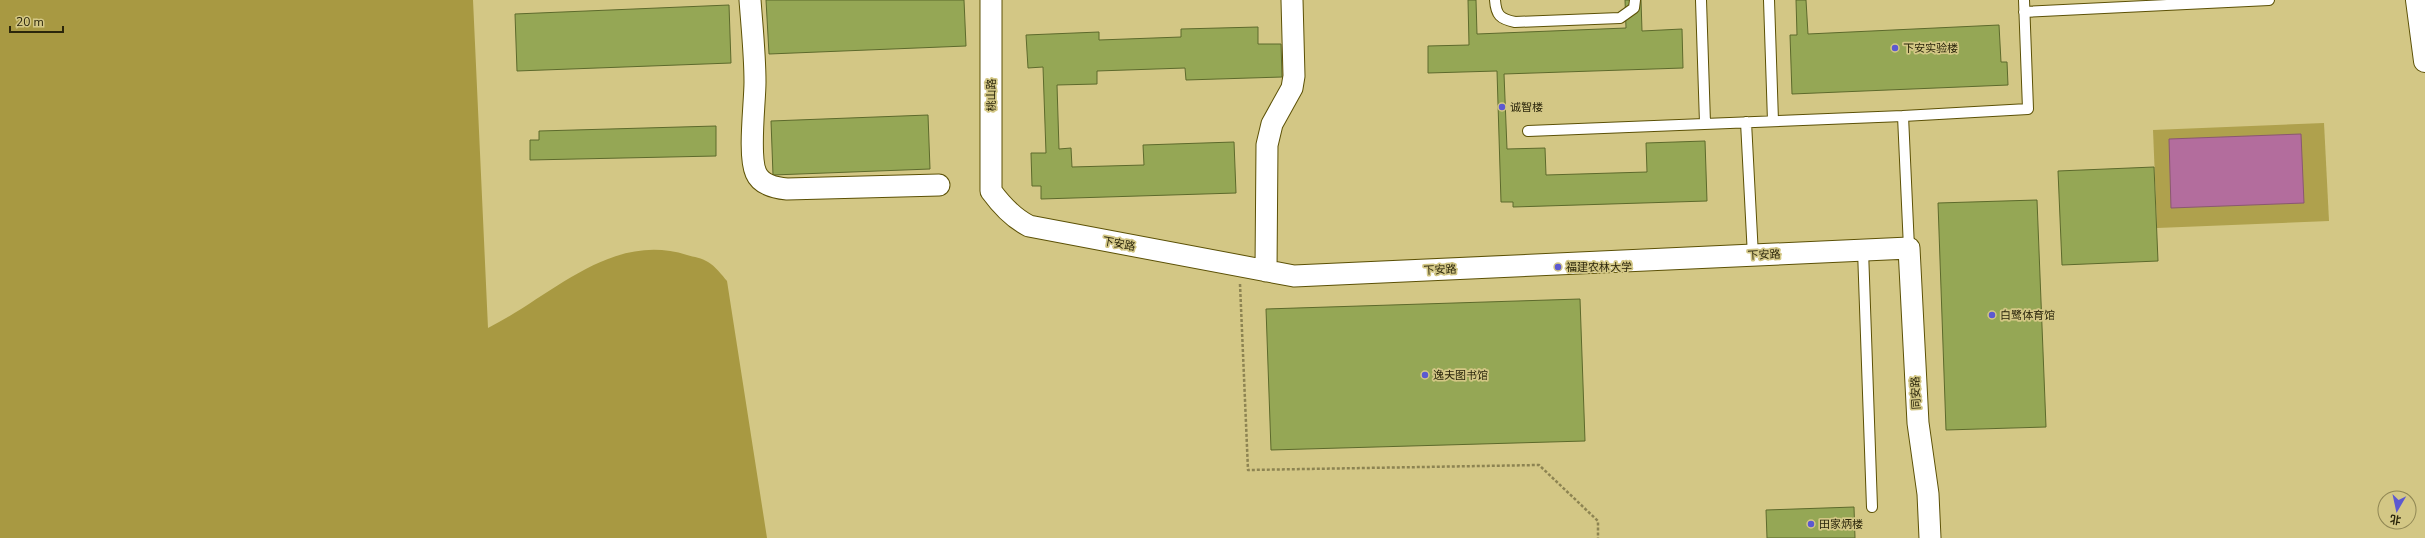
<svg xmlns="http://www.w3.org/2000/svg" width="2425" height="538" font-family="'Nunito Sans','Noto Sans SC',sans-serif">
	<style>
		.green { fill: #afa14d }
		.forest { fill: #a89942 }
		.water { fill: #b36d9d; stroke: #8a5871 }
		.building { fill: #95a755; stroke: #5d6a2c }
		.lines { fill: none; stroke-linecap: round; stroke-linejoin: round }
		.lane-casing { stroke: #5c5106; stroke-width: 12 }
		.street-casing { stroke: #5c5106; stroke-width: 23 }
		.secondary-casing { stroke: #5c5106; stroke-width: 24 }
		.path { stroke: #8d8452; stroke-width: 2.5; stroke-dasharray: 3 2; stroke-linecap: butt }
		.lane { stroke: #fff; stroke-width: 10 }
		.street { stroke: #fff; stroke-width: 21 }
		.secondary { stroke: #fff; stroke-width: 22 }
		.poi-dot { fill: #5c59d1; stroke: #d3c785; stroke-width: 1.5 }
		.labels { text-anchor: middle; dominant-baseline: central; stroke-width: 3.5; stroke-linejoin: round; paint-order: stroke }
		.poi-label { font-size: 11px; fill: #2b260b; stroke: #d3c785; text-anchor: start }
		.street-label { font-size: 11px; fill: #2b260b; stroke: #d3c785 }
	</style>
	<rect width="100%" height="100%" fill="#d3c785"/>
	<!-- green -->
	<path class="green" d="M2324 123 2329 221 2157 228 2153 130Z"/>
	<!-- forest -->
	<path class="forest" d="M0 0H473L488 328C551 297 610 231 687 255 694 257 702 258 708 262 715 266 722 275 727 281L767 538H0Z"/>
	<!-- water -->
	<path class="water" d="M2301 134 2304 203 2171 208 2169 139Z"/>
	<!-- building -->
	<path class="building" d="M766 0H964L966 46 769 54Z
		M1468 0H1476L1477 34 1626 28 1625 0H1641L1642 31 1682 29 1683 68 1504 74 1507 149 1545 148 1546 175 1647 172 1646 143 1705 141 1707 201 1513 207V202H1501L1497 71 1428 73V46L1469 45Z
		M1796 0H1806L1808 34 1999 25 2001 62H2007L2008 85 1792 94 1790 35H1797Z
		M729 5 731 63 517 71 515 14Z
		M1258 27V44H1281L1282 77 1186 80 1185 68 1097 71V84L1057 85 1059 149 1071 148 1072 167 1144 165 1143 145 1234 142 1236 193 1041 199V186H1032L1031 153H1046L1043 67 1028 68 1026 35 1099 32V40L1181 37V29Z
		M928 115 930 169 773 175 771 121Z
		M716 126V156L530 160V140H539V131Z
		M2154 167 2158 261 2062 265 2058 171Z
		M2037 200 2046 427 1946 430 1938 203Z
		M1580 299 1585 441 1271 450 1266 309Z
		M1854 507 1855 538H1767L1766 510Z"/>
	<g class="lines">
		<!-- lane casing -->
		<g class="lane-casing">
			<path id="lane" d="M1495 0C1496 15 1500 19 1515 22L1620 18 1634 8 1635 0
				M1701 0 1705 123
				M1769 0 1773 121
				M2024 12 2269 0
				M1903 116 2028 109 2024 0
				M1746 122 1753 256
				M1528 131 1903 116 1909 248
				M1863 250 1872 507"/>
		</g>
		<!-- street casing -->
		<g class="street-casing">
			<path id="street" d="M750 0C752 27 755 55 755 82 755 103 748 156 756 173 761 185 776 188 787 189L939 185
				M991 0V191C1002 206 1013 218 1029 226L1294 276 1909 248 1918 423 1928 494 1930 538
				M1266 271 1267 145 1272 124 1292 88 1294 76 1292 0"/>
		</g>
		<!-- secondary casing -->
		<g class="secondary-casing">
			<path id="secondary" d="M2417 0 2425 61"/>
		</g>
		<!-- path -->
		<path class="path" d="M1240 284 1248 470 1539 465 1598 521V538"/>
		<!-- lane -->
		<use href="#lane" class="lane"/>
		<!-- street -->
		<use href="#street" class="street"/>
		<!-- secondary -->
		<use href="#secondary" class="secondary"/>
	</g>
	<!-- markers -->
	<g class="poi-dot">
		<circle cx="1895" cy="48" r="4"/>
		<circle cx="1502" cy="107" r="4"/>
		<circle cx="1558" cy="267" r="4"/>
		<circle cx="1992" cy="315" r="4"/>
		<circle cx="1425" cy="375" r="4"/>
		<circle cx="1811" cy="524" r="4"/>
	</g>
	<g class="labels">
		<!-- poi labels -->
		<g class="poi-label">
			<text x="1903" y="48">下安实验楼</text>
			<text x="1510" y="107">诚智楼</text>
			<text x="1566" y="267">福建农林大学</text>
			<text x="2000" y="315">白鹭体育馆</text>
			<text x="1433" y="375">逸夫图书馆</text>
			<text x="1819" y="524">田家炳楼</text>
		</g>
		<!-- street labels -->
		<g class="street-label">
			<text transform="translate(991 95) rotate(-90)">桃山路</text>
			<text transform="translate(1119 244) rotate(10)">下安路</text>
			<text transform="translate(1764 255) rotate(-3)">下安路</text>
			<text transform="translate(1440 270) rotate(-3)">下安路</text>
			<text transform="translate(1916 393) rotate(-93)">同安路</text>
		</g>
	</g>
	<!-- north arrow -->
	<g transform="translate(2397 510) rotate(189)"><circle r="19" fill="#d3c785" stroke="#908754"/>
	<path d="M0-3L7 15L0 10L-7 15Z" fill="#5c59d1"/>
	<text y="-6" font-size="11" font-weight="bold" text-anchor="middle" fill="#2b260b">北</text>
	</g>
	<!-- scale -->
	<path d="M10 26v6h53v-6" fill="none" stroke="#2b260b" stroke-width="2"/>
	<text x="16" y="26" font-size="12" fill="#2b260b" stroke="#d3c785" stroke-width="3" paint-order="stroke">20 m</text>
</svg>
